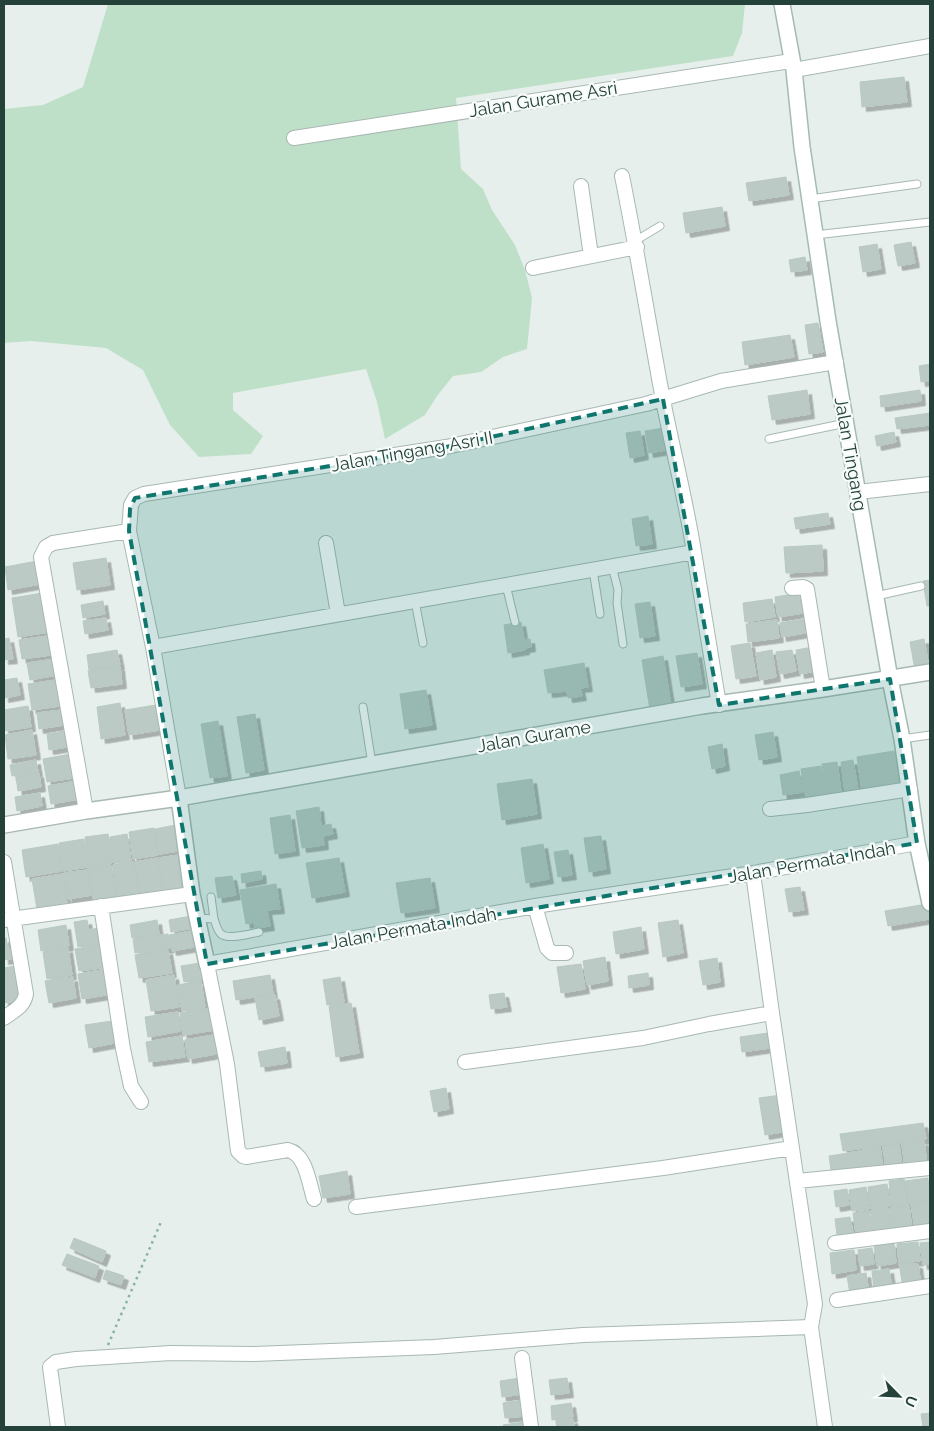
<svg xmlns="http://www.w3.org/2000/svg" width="934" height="1431" font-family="Raleway,sans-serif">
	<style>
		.green { fill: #bfe0c8 }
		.building { fill: #bbcac4; stroke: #b8c9c2; filter: url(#shadow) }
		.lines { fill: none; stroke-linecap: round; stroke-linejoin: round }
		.service-casing { stroke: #a8b8b2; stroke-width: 9 }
		.minor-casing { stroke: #a8b8b2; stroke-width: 16 }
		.tertiary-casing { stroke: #a8b8b2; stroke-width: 18 }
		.secondary-casing { stroke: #a4bbb3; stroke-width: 18 }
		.path { stroke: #86b3a5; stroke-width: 2.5; stroke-dasharray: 2.5 4; stroke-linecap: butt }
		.service { stroke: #fff; stroke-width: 7 }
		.minor { stroke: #fff; stroke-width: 14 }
		.tertiary { stroke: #fff; stroke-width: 15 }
		.secondary { stroke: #fff; stroke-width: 15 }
		.marked { fill: #0f766e; fill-opacity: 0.2; stroke: #0f766e; stroke-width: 4; stroke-dasharray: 10 6; stroke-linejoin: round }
		.labels { text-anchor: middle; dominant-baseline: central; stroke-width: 4.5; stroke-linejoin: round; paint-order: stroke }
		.street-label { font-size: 18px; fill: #24423a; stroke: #f7fbf9 }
	</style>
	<defs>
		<filter id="shadow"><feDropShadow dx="4.5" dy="4.5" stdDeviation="0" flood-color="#0004"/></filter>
	</defs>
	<rect width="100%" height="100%" fill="#e6efeb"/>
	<!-- green -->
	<path class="green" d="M108 4H745L742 33 733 56 456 98 461 169 483 189 492 210 515 245 525 270 532 298 527 349 503 357 481 372 453 376 437 396 425 415 385 439 377 402 366 369 233 393V410L263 436 251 454 199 457 170 425 143 370 106 348 31 341 4 343V109L43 105 83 87Z"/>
	<!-- building -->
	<path class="building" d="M904 77 907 102 862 107 860 82Z
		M786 177 789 195 749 201 746 183Z
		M722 207 725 226 686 233 683 213Z
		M911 242 915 263 898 266 894 245Z
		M877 244 881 269 863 272 859 247Z
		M805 257 807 270 791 272 789 260Z
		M818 323 823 352 809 354 805 325Z
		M790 335 794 357 745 365 742 342Z
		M930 364V381L921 382 919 366Z
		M807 390 810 414 772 420 768 396Z
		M920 390 921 401 881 407 880 396Z
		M930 413V425L897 429 895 418Z
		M663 428 666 450 649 453 645 431Z
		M640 431 644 455 630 458 626 433Z
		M894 432 896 442 877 446 875 436Z
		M828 513 830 524 796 529 794 518Z
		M648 516 652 544 636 546 632 519Z
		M822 545 823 571 786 573 784 547Z
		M106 558 110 585 77 590 73 563Z
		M37 561 40 584 8 590 5 567Z
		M930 580V606H927L923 581Z
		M807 592 810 612 778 617 775 597Z
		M43 593 49 632 18 637 12 598Z
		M772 599 775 617 745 622 743 603Z
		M103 601 105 614 83 618 81 605Z
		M650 602 655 636 640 638 635 604Z
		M106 618 108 630 85 634 83 621Z
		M809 618 811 632 782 637 780 623Z
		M777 620 779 638 748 642 746 624Z
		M521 622 524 640 530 639 531 647 525 648V650L508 653 504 625Z
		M48 636 51 655 22 659 19 640Z
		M9 638 13 659 4 660V639Z
		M924 639 929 667 915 670 910 642Z
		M750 643 756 676 736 679 731 646Z
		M813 647 816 671 800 674 796 650Z
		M117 650 120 665 89 670 87 655Z
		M772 650 776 677 760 680 756 653Z
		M792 650 796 671 780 674 776 652Z
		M697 653 702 684 681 687 676 656Z
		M663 656 671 706 650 710 642 660Z
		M55 659 57 675 30 680 27 663Z
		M584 663 588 687 580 688 582 696 568 698 567 691 548 693 544 670Z
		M120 666 122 684 91 688 88 671Z
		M17 678 20 695 4 698V680Z
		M56 680 60 706 32 710 28 684Z
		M426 690 432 725 405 729 400 694Z
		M120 703 125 735 101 739 97 707Z
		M162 704 166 729 129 735 125 710Z
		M28 706 31 727 4 731V710Z
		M62 710 64 725 39 729 37 713Z
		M255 714 264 770 246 773 237 717Z
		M218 721 227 776 210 778 201 724Z
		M32 730 36 755 8 759 5 735Z
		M65 731 67 747 49 750 47 734Z
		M773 732 777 757 759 760 755 735Z
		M722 744 725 766 712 769 708 747Z
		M894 751 899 784 862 790 857 757Z
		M71 754 74 778 47 782 43 759Z
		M36 760 38 772 12 776 10 765Z
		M853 760 858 790 845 792 841 762Z
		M837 762 842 799 828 801 822 764Z
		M821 766 826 801 807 804 801 769Z
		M799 771 803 792 783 795 780 775Z
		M39 773 41 787 18 791 16 777Z
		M532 779 537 814 502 820 497 784Z
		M77 781 79 799 51 804 48 786Z
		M40 793 42 806 17 811 15 797Z
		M319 807 321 826 331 824 333 834 323 836 324 845 302 848 296 811Z
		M290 815 295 851 275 854 270 818Z
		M181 824 185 850 159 854 155 829Z
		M154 828 158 855 133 859 129 832Z
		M108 834 112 863 90 867 85 837Z
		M127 834 131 861 114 863 110 837Z
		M601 836 606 869 589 872 584 838Z
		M84 839 88 867 63 871 59 843Z
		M58 844 62 871 26 877 22 850Z
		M543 844 549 879 526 883 521 848Z
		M568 850 572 875 558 877 554 852Z
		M185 854 188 874 180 876 182 891 164 894 159 858Z
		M158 858 163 894 140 898 135 862Z
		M339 858 345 892 312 898 306 863Z
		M134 862 140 897 118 901 113 865Z
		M111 865 116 900 94 903 88 868Z
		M88 870 92 895 68 899 64 873Z
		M261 871 262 879 242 883 241 874Z
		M63 874 67 904 37 909 32 879Z
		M232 876 236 895 218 898 215 878Z
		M430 878 435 908 401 913 396 883Z
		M276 884 280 909 267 910 270 926 255 928 254 922 246 924 240 890Z
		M800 887 804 910 789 912 785 889Z
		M927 904 929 919 888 926 885 911Z
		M191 916 193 928 171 932 169 920Z
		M87 920 89 930 103 927 105 943 78 947 74 922Z
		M157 920 159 934 132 938 130 925Z
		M678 920 683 953 663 957 658 923Z
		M66 925 69 946 41 951 38 930Z
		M641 927 644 949 616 954 613 932Z
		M198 930 200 946 172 951 169 935Z
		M168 934 170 948 135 953 133 939Z
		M4 938H6L8 949 15 948 16 958 4 960Z
		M104 945 108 967 79 971 75 949Z
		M68 948 72 975 47 979 43 952Z
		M168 950 172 973 139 978 135 955Z
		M605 957 608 981 587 985 583 961Z
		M717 958 720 982 703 985 699 961Z
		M200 963 202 979 184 982 181 966Z
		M581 964 585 989 561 993 557 967Z
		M16 966 21 1000 4 1003V968Z
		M108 969 112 994 82 999 78 974Z
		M648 973 649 985 629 988 628 976Z
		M174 975 179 1007 151 1011 146 980Z
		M270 975 273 994 236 1000 233 981Z
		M73 977 76 998 49 1003 45 981Z
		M340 977 344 1002 327 1005 323 980Z
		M201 981 205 1007 182 1011 177 985Z
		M504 993 507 1007 491 1009 489 995Z
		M275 995 279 1016 259 1020 255 998Z
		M351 1003 359 1053 336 1057 329 1006Z
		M211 1008 215 1030 183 1035 180 1013Z
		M178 1012 181 1031 148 1037 145 1017Z
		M112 1021 115 1043 89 1048 85 1025Z
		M768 1033 770 1048 742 1052 740 1037Z
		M219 1034 222 1053 188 1059 185 1040Z
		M182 1036 185 1057 149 1062 146 1042Z
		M285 1047 287 1063 261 1067 258 1052Z
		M446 1088 449 1109 434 1112 430 1091Z
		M781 1095 787 1131 765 1135 759 1098Z
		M923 1123 926 1139 843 1151 840 1134Z
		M924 1141 927 1164 905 1167 902 1144Z
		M899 1144 902 1166 886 1169 883 1146Z
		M880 1147 883 1169 865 1171 862 1150Z
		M861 1151 864 1172 832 1177 829 1156Z
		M347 1171 350 1194 323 1198 319 1176Z
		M928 1178 930 1200 908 1203 905 1181Z
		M904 1179 908 1205 892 1207 889 1181Z
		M887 1184 890 1206 871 1209 868 1187Z
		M866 1187 869 1209 852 1211 849 1190Z
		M847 1189 849 1205 836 1207 834 1191Z
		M930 1201V1227L915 1229 911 1204Z
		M909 1206 912 1229 893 1231 890 1208Z
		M888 1208 892 1231 874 1234 871 1210Z
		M869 1211 872 1231 856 1234 853 1213Z
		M850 1217 853 1233 837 1235 835 1219Z
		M74 1238 106 1251 102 1262 70 1248Z
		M918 1242 920 1261 899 1263 897 1244Z
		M930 1242V1264L923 1265 920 1243Z
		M894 1243 896 1263 877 1266 874 1245Z
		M872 1248 874 1264 860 1266 858 1250Z
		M854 1250 856 1270 832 1274 830 1253Z
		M67 1254 99 1266 95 1278 62 1265Z
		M899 1263 918 1264 921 1285 903 1287Z
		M889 1269 892 1288 874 1290 872 1271Z
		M106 1270 124 1276 121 1285 103 1279Z
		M866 1273 869 1292 850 1294 847 1276Z
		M520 1378 522 1394 502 1397 500 1381Z
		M567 1378 569 1393 551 1395 549 1380Z
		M523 1400 525 1416 505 1418 503 1403Z
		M571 1403 573 1417 552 1420 551 1406Z
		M930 1413V1427H923L921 1414Z
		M573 1419 574 1427H557L556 1421Z
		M524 1422V1427H504L503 1425Z"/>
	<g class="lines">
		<!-- service casing -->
		<g class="service-casing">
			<path id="service" d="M810 199 917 184
				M815 235 930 222
				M635 241 660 226
				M769 439 846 423
				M612 566 618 590 617 603 623 644
				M593 570 600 614
				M506 585 515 622
				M876 596 921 586
				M415 601 423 643
				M363 707 372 764
				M902 739 930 735
				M211 897 214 919
				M197 918 214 919C216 924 217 930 221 934 228 940 250 934 259 932"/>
		</g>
		<!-- minor casing -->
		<g class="minor-casing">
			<path id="minor" d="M794 70 930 46
				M294 138 791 61
				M622 176C637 250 649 325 663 400 673 451 686 501 694 552
				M581 186 591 256
				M533 268 637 247
				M858 492 930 484
				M326 543 338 614
				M792 588 803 587 807 589 823 689
				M153 647 694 552 719 705
				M179 798 153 647 129 531 131 505 135 498 144 494 446 447 646 404 721 381 836 362
				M770 809 807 805 910 789
				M86 811 41 557 46 547 53 543 129 531
				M4 862 26 994C24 1007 13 1011 4 1018
				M753 873 772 1013 815 1304 811 1327 825 1427
				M101 906 123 1049 131 1086 141 1102
				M535 906 547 948 552 953H566
				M4 920 192 894
				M465 1062 643 1038 709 1024 772 1013
				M797 1181 930 1168
				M314 1199C309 1183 306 1154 288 1150L246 1157 243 1156 238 1151 227 1064 207 964 535 906 753 873 917 843
				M356 1207 663 1168 792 1148
				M835 1243 930 1231
				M837 1300 930 1286
				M522 1358 531 1427
				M58 1427 50 1367 56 1362 76 1359 171 1353 254 1354 434 1347 583 1335 811 1327"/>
		</g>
		<!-- tertiary casing -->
		<g class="tertiary-casing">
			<path id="tertiary" d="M179 798 702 706 823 689 930 672
				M4 825 86 811 179 798 192 894 207 964"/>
		</g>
		<!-- secondary casing -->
		<g class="secondary-casing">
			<path id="secondary" d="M782 4 794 70 802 147 828 321 890 679 902 739 917 843 930 903"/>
		</g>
		<!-- path -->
		<path class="path" d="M108 1345 161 1222"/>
		<!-- service -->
		<use href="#service" class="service"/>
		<!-- minor -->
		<use href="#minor" class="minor"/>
		<!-- tertiary -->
		<use href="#tertiary" class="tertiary"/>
		<!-- secondary -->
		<use href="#secondary" class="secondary"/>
	</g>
	<!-- marked area -->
	<path class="marked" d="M663 399 719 705 890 679 917 843 207 964 129 531 130 509 135 498 446 447Z"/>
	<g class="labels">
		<!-- street labels -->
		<g class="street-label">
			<text transform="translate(543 99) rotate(-9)">Jalan Gurame Asri</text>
			<text transform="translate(412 451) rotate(-10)">Jalan Tingang Asri II</text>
			<text transform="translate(851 454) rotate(80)">Jalan Tingang</text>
			<text transform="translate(534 736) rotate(-10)">Jalan Gurame</text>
			<text transform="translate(812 862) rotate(-10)">Jalan Permata Indah</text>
			<text transform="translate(413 928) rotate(-10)">Jalan Permata Indah</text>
		</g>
	</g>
	<!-- border -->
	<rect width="934" height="1431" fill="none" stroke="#24423a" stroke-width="10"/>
	<!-- north arrow -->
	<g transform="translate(899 1396) rotate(114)" stroke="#f7fbf9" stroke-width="4" paint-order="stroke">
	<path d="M0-4L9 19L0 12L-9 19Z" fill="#24423a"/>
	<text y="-8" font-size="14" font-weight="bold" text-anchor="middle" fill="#24423a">U</text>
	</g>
</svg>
